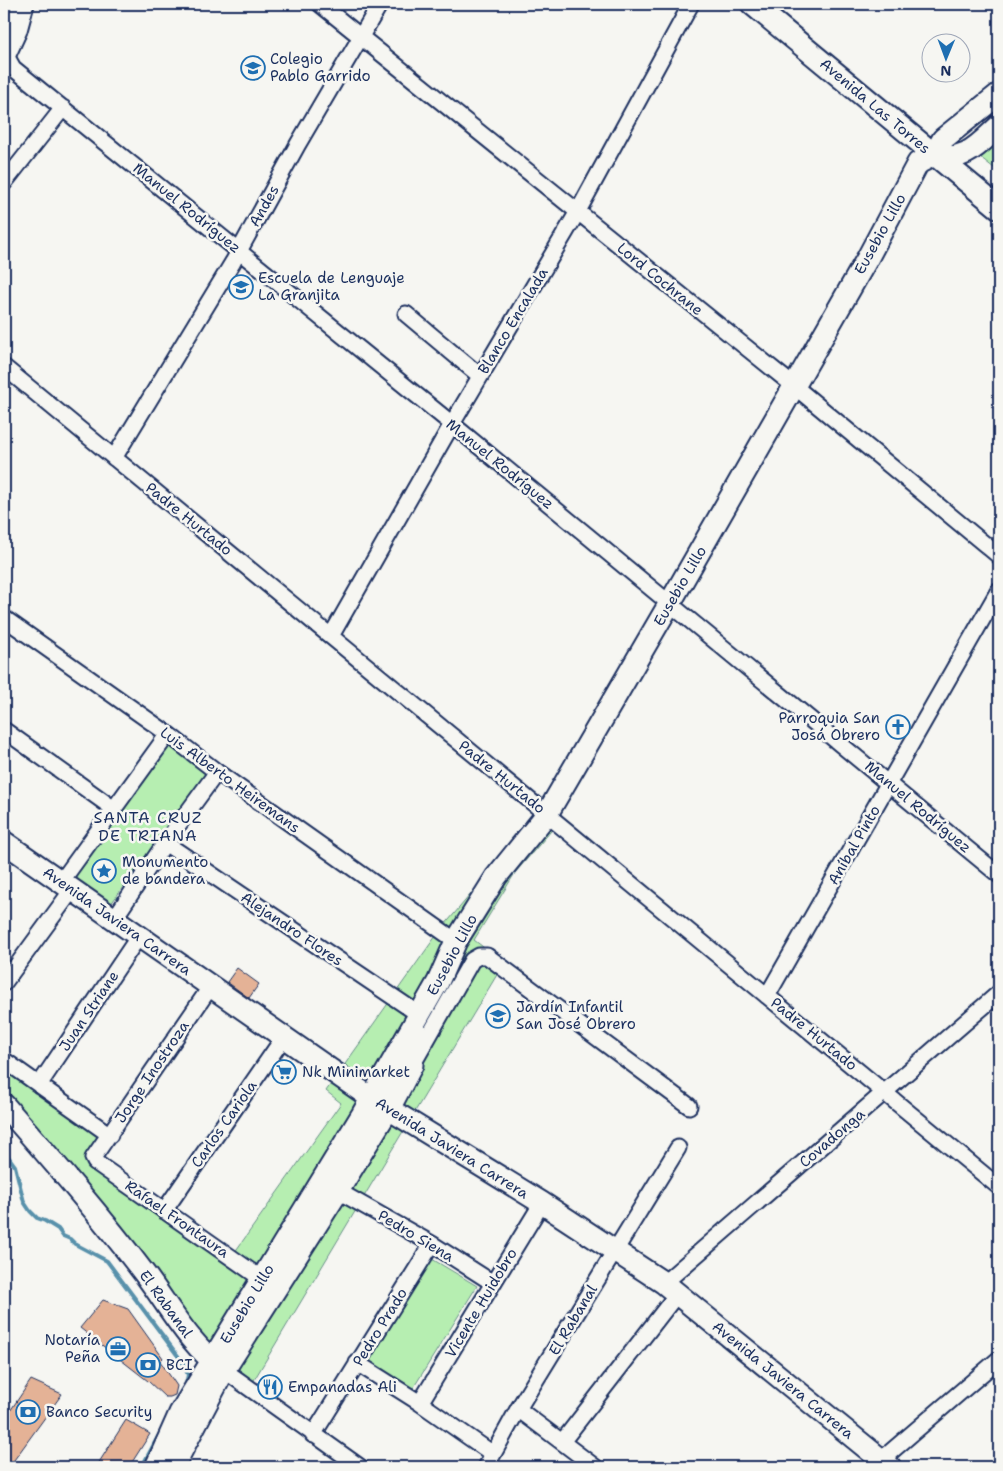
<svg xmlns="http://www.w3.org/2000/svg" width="1003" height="1471" font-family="'Shantell Sans',sans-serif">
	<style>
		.grass { fill: #b6eeb1; stroke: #688e88 }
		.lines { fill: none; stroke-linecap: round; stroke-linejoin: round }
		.stream { stroke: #5991ab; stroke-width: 4 }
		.building { fill: #e4b296; stroke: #1b2f5e }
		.street-casing { stroke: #1b2f5e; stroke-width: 19 }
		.secondary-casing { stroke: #1b2f5e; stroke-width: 25 }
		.street { stroke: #f6f6f2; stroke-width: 15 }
		.secondary { stroke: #f6f6f2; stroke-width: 21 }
		.labels { text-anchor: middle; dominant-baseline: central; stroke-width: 5; stroke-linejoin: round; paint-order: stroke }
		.poi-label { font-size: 15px; fill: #1b2f5e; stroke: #f6f6f2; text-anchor: start }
		.street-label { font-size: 15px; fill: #1b2f5e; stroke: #f6f6f2 }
		.neighbourhood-label { font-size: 16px; letter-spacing: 1px; fill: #1b2f5e; stroke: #f6f6f2 }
	</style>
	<rect width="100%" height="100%" fill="#f6f6f2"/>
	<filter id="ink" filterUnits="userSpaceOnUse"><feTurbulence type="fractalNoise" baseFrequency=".02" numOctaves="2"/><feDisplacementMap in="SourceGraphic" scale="10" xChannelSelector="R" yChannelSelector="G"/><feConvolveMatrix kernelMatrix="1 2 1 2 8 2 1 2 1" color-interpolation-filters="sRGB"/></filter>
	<g filter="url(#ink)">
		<!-- grass -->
		<path class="grass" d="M4 4H15L14 14 4 24Z
			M999 142V172L980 157Z
			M172 743 208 770 105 912 69 884Z
			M534 819 551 831 515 873 474 940 504 963 248 1390 4 1111V1065L105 1136 89 1160 227 1263 341 1103 326 1091 438 933Z
			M427 1256 477 1286 412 1390 362 1361Z"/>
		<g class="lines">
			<!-- stream -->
			<path class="stream" d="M4 1151 15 1166 24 1202 30 1211 37 1218 45 1221 58 1229 63 1236 70 1239 75 1244 107 1261 184 1364 188 1375 186 1384
				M145 1461 160 1433"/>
		</g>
		<!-- building -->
		<path class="building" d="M237 968 259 984 249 998 227 982Z
			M103 1300 128 1309 163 1358 160 1361 177 1386 175 1395 170 1397H165L148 1381 80 1328Z
			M31 1380 62 1394 9 1467H4V1420Z
			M126 1420 150 1434 129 1467H96Z"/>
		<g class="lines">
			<!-- street casing -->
			<g class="street-casing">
				<path id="street" d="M320 4 794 386 999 556
					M4 52 13 68 452 424 999 875
					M4 183 63 108
					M406 314 480 376
					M4 367 999 1187
					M114 458 233 262 298 144 380 4
					M4 618 168 734 217 772 456 941
					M331 636 452 424 577 213 691 4
					M4 730 114 809
					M165 843 420 1015
					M61 882 168 734
					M114 919 165 843 217 772
					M4 983 72 890
					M211 986 93 1158 95 1162 262 1279
					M767 996 999 590
					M4 1060 110 1135
					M413 1064 472 960 479 956H487L689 1106
					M39 1085 139 936
					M338 1191 432 1244 493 1283
					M164 1211 284 1037
					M664 1283 999 993
					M357 1363 420 1403 493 1454
					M224 1370 360 1467
					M420 1403 542 1203
					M518 1409 595 1467
					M313 1435 432 1244
					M562 1442 677 1294
					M486 1467 518 1409 678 1148
					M873 1467 999 1359"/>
			</g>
			<!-- secondary casing -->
			<g class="secondary-casing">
				<path id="secondary" d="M752 4 999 208
					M4 56 16 30 23 4
					M934 155 943 139 999 94
					M4 842 371 1098 542 1203 664 1283 890 1467
					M4 1105C52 1160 100 1215 144 1273 169 1306 189 1345 224 1370
					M156 1467 180 1413 362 1115 438 982 456 941 496 877 547 814 674 596 867 259 918 163 934 155C965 163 978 145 999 126
					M173 1467 224 1370 338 1191 392 1103 412 1065V1045L415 1029"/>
			</g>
			<!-- street -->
			<use href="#street" class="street"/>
			<!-- secondary -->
			<use href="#secondary" class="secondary"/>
		</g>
	</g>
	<!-- icons -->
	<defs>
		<g id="school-ring" transform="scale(1.25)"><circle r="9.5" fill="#f6f6f2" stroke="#1f6fb2" stroke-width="1.5"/><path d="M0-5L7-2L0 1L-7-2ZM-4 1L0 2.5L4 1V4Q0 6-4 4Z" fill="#1f6fb2"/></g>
		<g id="church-ring" transform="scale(1.25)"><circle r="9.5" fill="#f6f6f2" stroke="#1f6fb2" stroke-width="1.5"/><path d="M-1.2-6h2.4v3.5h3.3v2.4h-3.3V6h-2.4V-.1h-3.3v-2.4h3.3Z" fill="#1f6fb2"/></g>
		<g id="sight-ring" transform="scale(1.25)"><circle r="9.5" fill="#f6f6f2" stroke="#1f6fb2" stroke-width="1.5"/><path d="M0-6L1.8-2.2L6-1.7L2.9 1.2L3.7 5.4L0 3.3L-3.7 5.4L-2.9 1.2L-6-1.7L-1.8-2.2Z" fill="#1f6fb2"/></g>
		<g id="supermarket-ring" transform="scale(1.25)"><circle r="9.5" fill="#f6f6f2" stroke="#1f6fb2" stroke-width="1.5"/><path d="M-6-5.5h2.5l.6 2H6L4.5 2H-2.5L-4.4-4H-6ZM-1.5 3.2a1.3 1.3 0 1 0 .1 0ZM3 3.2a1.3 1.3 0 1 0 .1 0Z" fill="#1f6fb2"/></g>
		<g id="office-ring" transform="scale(1.25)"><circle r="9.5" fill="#f6f6f2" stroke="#1f6fb2" stroke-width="1.5"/><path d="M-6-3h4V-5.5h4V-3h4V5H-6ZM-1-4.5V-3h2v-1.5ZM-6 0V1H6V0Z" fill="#1f6fb2"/></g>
		<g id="bank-ring" transform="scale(1.25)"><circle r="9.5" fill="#f6f6f2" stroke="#1f6fb2" stroke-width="1.5"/><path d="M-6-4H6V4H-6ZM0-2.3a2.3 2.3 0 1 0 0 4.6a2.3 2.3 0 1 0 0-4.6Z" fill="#1f6fb2"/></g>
		<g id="restaurant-ring" transform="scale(1.25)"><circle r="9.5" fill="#f6f6f2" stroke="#1f6fb2" stroke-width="1.5"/><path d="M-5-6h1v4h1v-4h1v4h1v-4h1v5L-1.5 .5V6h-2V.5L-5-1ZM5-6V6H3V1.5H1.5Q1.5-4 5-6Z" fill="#1f6fb2"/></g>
	</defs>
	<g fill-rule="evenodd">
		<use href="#school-ring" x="253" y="68"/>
		<use href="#school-ring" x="241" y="287"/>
		<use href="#church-ring" x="898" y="727"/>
		<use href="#sight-ring" x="104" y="871"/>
		<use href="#school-ring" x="498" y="1016"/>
		<use href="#supermarket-ring" x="284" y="1072"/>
		<use href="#office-ring" x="118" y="1349"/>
		<use href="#bank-ring" x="148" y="1365"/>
		<use href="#restaurant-ring" x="270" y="1387"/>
		<use href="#bank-ring" x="28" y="1412"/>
	</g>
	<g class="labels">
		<!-- poi labels -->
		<g class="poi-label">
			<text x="270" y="59">Colegio<tspan x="270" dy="17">Pablo Garrido</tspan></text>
			<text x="258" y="278">Escuela de Lenguaje<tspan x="258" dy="17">La Granjita</tspan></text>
			<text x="880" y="718" text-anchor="end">Parroquia San<tspan x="880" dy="17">Josá Obrero</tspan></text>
			<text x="122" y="862">Monumento<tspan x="122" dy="17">de bandera</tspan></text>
			<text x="516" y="1007">Jardín Infantil<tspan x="516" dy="17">San José Obrero</tspan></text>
			<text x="302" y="1072">Nk Minimarket</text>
			<text x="100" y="1340" text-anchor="end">Notaría<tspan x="100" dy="17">Peña</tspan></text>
			<text x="166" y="1365">BCI</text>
			<text x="288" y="1387">Empanadas Ali</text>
			<text x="46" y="1412">Banco Security</text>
		</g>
		<!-- street labels -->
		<g class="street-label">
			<text transform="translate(875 106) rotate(40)">Avenida Las Torres</text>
			<text transform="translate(264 206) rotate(-61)">Andes</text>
			<text transform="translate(187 208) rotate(39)">Manuel Rodríguez</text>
			<text transform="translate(880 234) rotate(-61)">Eusebio Lillo</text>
			<text transform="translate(660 279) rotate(39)">Lord Cochrane</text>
			<text transform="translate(513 321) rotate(-59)">Blanco Encalada</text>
			<text transform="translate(500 464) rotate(39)">Manuel Rodríguez</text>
			<text transform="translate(189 519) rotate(39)">Padre Hurtado</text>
			<text transform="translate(680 586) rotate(-60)">Eusebio Lillo</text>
			<text transform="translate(502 777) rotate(39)">Padre Hurtado</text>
			<text transform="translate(230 780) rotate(36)">Luis Alberto Heiremans</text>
			<text transform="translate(918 807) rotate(40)">Manuel Rodríguez</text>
			<text transform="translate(854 845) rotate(-60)">Aníbal Pinto</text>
			<text transform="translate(117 921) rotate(35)">Avenida Javiera Carrera</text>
			<text transform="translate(292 929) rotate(34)">Alejandro Flores</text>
			<text transform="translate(452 955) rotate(-62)">Eusebio Lillo</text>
			<text transform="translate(89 1011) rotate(-56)">Juan Striane</text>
			<text transform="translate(814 1034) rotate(39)">Padre Hurtado</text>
			<text transform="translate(152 1072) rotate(-56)">Jorge Inostroza</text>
			<text transform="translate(224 1124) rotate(-55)">Carlos Cariola</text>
			<text transform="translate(832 1138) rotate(-41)">Covadonga</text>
			<text transform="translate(452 1148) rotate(32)">Avenida Javiera Carrera</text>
			<text transform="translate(177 1219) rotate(35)">Rafael Frontaura</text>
			<text transform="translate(416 1236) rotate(31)">Pedro Siena</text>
			<text transform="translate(481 1303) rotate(-59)">Vicente Huidobro</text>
			<text transform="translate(166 1304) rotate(54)">El Rabanal</text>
			<text transform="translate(247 1304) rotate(-59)">Eusebio Lillo</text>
			<text transform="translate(573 1320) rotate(-59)">El Rabanal</text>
			<text transform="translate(380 1327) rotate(-58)">Pedro Prado</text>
			<text transform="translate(783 1380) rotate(39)">Avenida Javiera Carrera</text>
		</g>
		<!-- neighbourhood labels -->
		<g class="neighbourhood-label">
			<text x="148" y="817">SANTA CRUZ<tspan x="148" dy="18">DE TRIANA</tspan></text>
		</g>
	</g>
	<!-- margin -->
	<rect width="1003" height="1471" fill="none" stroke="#f6f6f2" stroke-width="20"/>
	<rect x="10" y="10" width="983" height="1451" fill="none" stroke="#1b2f5e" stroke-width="2" filter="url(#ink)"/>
	<!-- north arrow -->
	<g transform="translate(946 58) rotate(181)"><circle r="24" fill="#f6f6f2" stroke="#9ea6b7"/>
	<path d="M0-4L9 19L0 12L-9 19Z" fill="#1f6fb2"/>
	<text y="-8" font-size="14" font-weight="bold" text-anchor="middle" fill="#1b2f5e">N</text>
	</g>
</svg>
